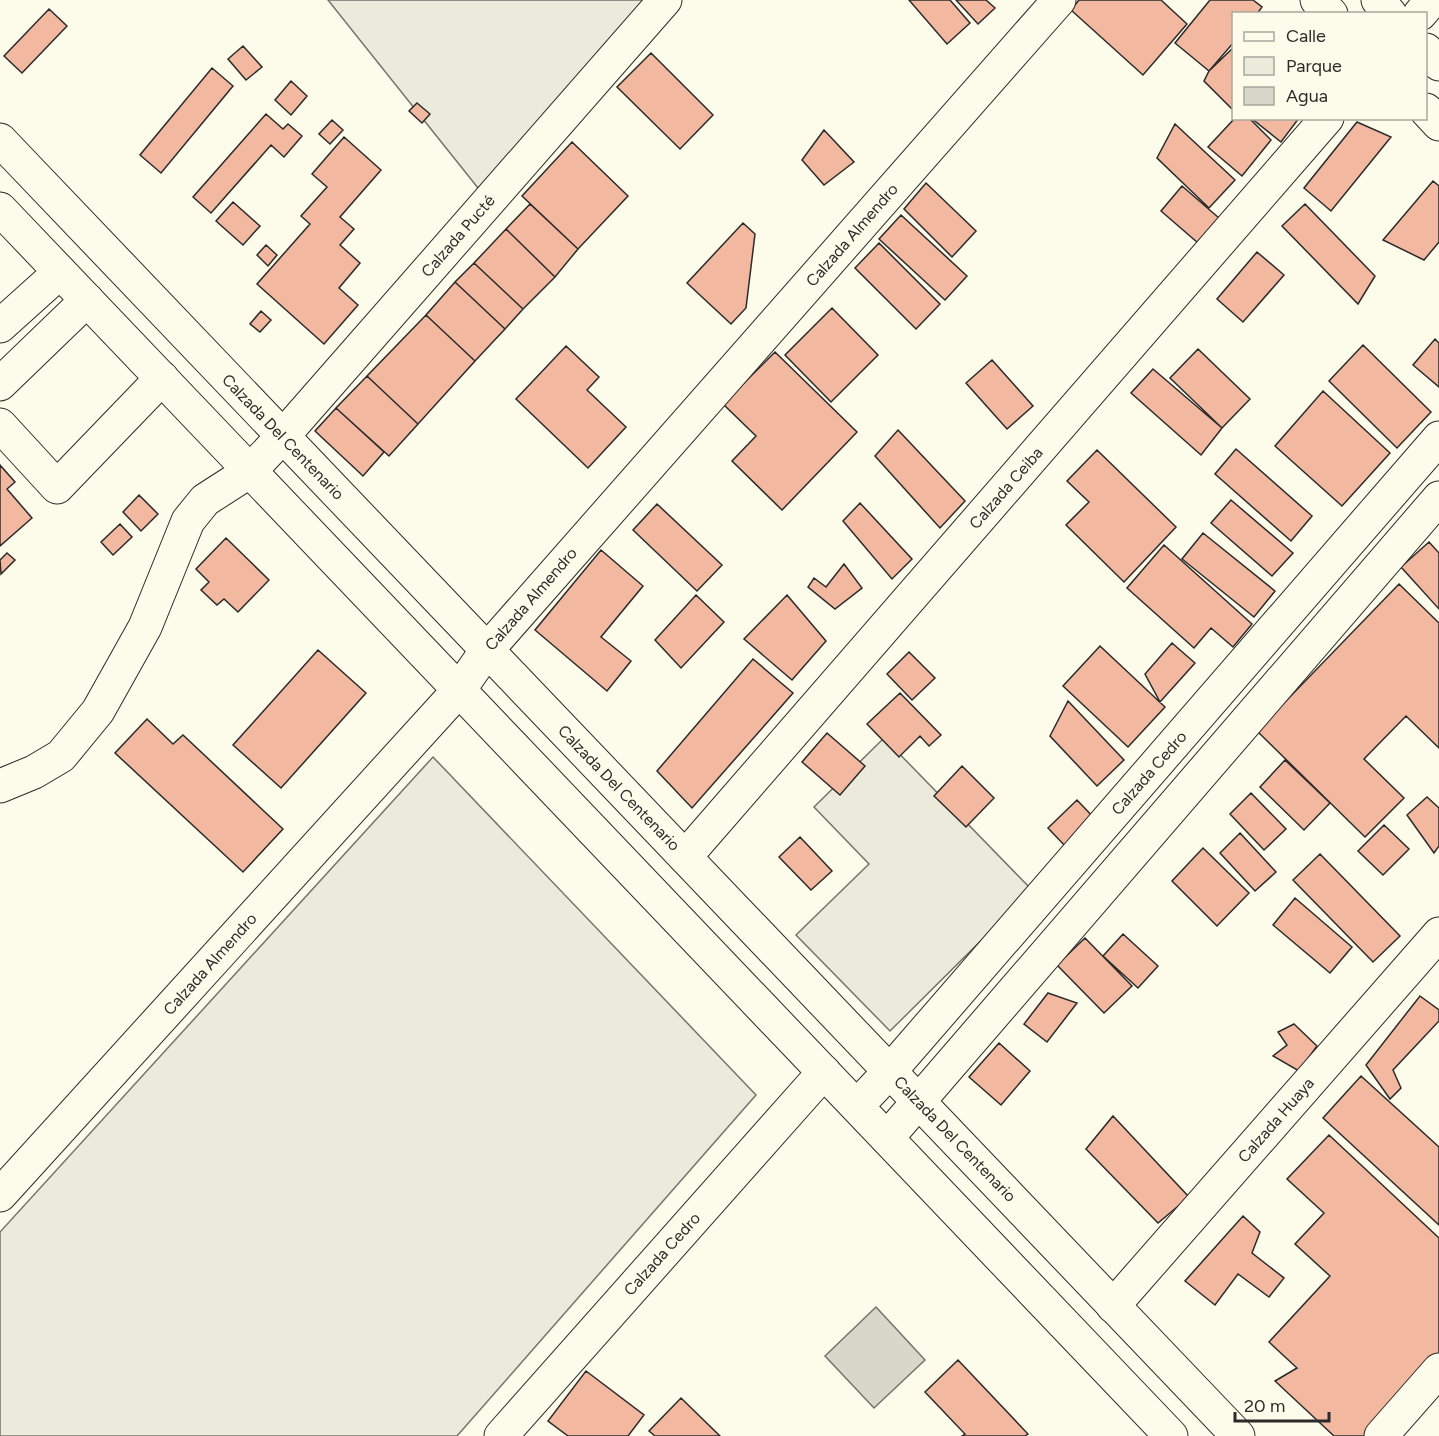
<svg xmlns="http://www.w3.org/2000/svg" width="1439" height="1436" font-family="Figtree,sans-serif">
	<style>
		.green { fill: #ecebdb; stroke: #74746e; stroke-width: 1.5 }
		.water { fill: #d8d7c9; stroke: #74746e; stroke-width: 1.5 }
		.building { fill: #f2b8a0; stroke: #2b2b2b; stroke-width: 1.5 }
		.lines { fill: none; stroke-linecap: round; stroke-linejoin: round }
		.minor-casing { stroke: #2b2b2b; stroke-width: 35 }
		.major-casing { stroke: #2b2b2b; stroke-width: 35 }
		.minor { stroke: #fdfbea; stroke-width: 33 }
		.major { stroke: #fdfbea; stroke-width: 33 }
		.labels { text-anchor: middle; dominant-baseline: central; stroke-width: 4.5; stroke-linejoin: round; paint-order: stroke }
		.street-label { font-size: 16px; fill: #2b2b2b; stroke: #fdfbea }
	</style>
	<rect width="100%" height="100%" fill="#fdfbea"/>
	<!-- green -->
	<path class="green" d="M328 0H648L486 198Z
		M884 738 1032 890 890 1031 796 935 869 864 814 807Z
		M433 757 756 1095 457 1436H0V1232Z"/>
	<!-- water -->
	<path class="water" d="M876 1307 925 1360 874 1408 825 1356Z"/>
	<!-- building -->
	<path class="building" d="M909 0H950L970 23 947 44Z
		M956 0H986L995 8 978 24Z
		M1079 0H1161L1187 24 1143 75 1071 10Z
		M1210 0H1253L1262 7 1257 14H1234V42L1209 71 1175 43Z
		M49 9 67 26 22 73 4 56Z
		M243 46 262 67 246 80 228 59Z
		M1234 47V110H1233L1204 81 1209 71Z
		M651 53 713 115 680 149 617 87Z
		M212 68 233 86 161 173 140 155Z
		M291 81 307 96 291 115 275 100Z
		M417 103 430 114 422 123 409 111Z
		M266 114 283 129 288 124 302 136 284 157 271 145 211 213 193 197Z
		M1235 118H1249L1271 140 1242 176 1208 147Z
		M1251 118H1299L1281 142Z
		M332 120 343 130 330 144 319 134Z
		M1357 122 1391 137 1331 211 1304 188Z
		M1175 124 1235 180 1209 208 1157 158Z
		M824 130 854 162 824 185 802 160Z
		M344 137 381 170 340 217 354 229 340 245 360 263 339 288 358 305 324 344 257 284 310 224 301 216 327 187 312 174Z
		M572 142 628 196 578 249 522 196Z
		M1433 181 1439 186V242L1424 260 1383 240Z
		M926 183 976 231 952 257 904 209Z
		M1182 186 1219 218 1198 243 1161 211Z
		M233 202 260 226 243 245 216 221Z
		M530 204 578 249 555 277 506 229Z
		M1305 204 1375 276 1358 304 1282 226Z
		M901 215 967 276 945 300 879 239Z
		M743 223 755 234 746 308 731 324 687 283Z
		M506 229 555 277 523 309 474 263Z
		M879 243 940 304 916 329 855 268Z
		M266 245 277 255 268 266 257 255Z
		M1257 252 1284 275 1243 322 1217 299Z
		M474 263 523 309 505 329 455 282Z
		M455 282 505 329 475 361 426 315Z
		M832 308 878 355 831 402 785 355Z
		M261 311 271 320 260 332 250 324Z
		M426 315 475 361 418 424 367 376Z
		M1435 339 1439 343V387L1413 365Z
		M1363 345 1431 412 1397 448 1329 381Z
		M566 346 599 377 587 390 626 427 588 468 516 399Z
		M1198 349 1250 399 1222 428 1170 378Z
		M775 352 857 432 782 510 732 461 756 436 723 404Z
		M992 360 1033 406 1007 429 966 383Z
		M1153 369 1222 428 1201 455 1131 393Z
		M367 376 418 424 389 456 336 408Z
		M1323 391 1390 453 1342 506 1275 446Z
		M336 408 384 452 363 476 315 431Z
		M898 430 965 501 940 528 875 456Z
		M1236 449 1312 516 1291 541 1215 474Z
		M1097 450 1176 527 1124 582 1066 525 1089 502 1067 481Z
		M0 465 15 482 7 489 32 518 0 546Z
		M139 495 158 514 141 531 123 512Z
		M1231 500 1293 553 1272 576 1211 523Z
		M860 503 912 559 892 579 843 521Z
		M657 504 722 565 697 591 633 530Z
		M120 524 132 537 113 555 101 542Z
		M1203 533 1275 591 1254 617 1182 559Z
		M226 538 269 580 238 612 224 599 217 605 201 590 209 582 196 569Z
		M1429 542 1439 553V609L1401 567Z
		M1164 545 1252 624 1233 647 1211 628 1194 648 1127 588Z
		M601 550 643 586 601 637 631 661 607 691 535 630Z
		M7 553 15 560 1 574 0 560Z
		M844 564 862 588 835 609 808 587 814 578 826 587Z
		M1399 584 1439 623V748L1406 716 1364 759 1404 798 1365 837 1257 731Z
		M696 595 724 622 681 668 655 640Z
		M787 595 826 641 792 680 744 639Z
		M1172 643 1195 663 1160 702 1145 674Z
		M1100 646 1165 707 1128 747 1063 686Z
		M318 650 366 693 281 788 233 745Z
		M909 652 935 678 912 700 887 674Z
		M753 659 793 693 692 808 657 771Z
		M900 693 941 735 929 746 920 736 899 757 867 724Z
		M1068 701 1124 760 1097 786 1050 736Z
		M147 719 173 744 183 735 283 829 243 872 115 753Z
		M827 733 865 766 840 795 802 762Z
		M1285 760 1330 803 1304 830 1260 787Z
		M962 766 994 798 966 827 934 796Z
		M1251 793 1286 829 1264 850 1230 814Z
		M1427 797 1439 808V846L1434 853 1407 815Z
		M1077 800 1096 820 1067 848 1048 828Z
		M1384 825 1409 849 1383 875 1358 851Z
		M1240 833 1276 872 1255 891 1220 853Z
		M800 837 832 871 811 890 779 857Z
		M1203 848 1249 893 1217 926 1172 881Z
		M1320 854 1400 936 1373 962 1293 880Z
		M1295 898 1352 947 1330 973 1273 925Z
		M1123 934 1158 966 1138 988 1103 956Z
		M1085 938 1132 986 1104 1013 1057 965Z
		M1048 993 1077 1003 1047 1042 1024 1024Z
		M1420 996 1439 1010V1021L1393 1070 1401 1088 1390 1099 1366 1065Z
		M1294 1024 1317 1046 1299 1071 1273 1056 1287 1045 1278 1032Z
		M999 1043 1030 1071 1001 1105 969 1077Z
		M1361 1076 1439 1147V1225L1323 1118Z
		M1113 1116 1189 1197 1158 1223 1086 1149Z
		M1329 1135 1439 1238V1357L1366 1436H1334L1275 1381 1297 1368 1269 1342 1330 1276 1295 1244 1324 1213 1287 1179Z
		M1243 1216 1260 1232 1252 1253 1284 1278 1269 1297 1238 1274 1215 1305 1185 1281Z
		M958 1360 1028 1434 1025 1436H962L965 1434 925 1392Z
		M586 1371 644 1415 628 1436H568L548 1421Z
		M681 1398 720 1436H655L649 1431Z"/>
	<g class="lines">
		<!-- minor casing -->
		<g class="minor-casing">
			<path id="minor" d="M1317 0 1331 14
				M1378 0 1390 14
				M1420 14 1432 0
				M1426 50 1439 64
				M1426 110 1439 124
				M0 326 60 272
				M0 384 87 300
				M0 425 57 487 162 378
				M0 786 34 772 61 756 98 711 145 627 188 521 205 500 250 471 283 436 665 0
				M685 857 1327 118
				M857 1106 890 1071 1439 438
				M887 1138 1439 498
				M0 1195 459 690 487 650 1059 0
				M1113 1306 1439 934
				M501 1436 824 1072
				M1381 1436 1439 1370"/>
		</g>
		<!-- major casing -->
		<g class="major-casing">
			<path id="major" d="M0 140 1238 1436
				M0 209 1171 1436"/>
		</g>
		<!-- minor -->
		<use href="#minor" class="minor"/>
		<!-- major -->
		<use href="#major" class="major"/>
	</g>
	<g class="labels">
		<!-- street labels -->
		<g class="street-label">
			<text transform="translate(852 235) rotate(-49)">Calzada Almendro</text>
			<text transform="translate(458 236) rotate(-49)">Calzada Pucté</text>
			<text transform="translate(283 437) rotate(46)">Calzada Del Centenario</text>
			<text transform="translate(1006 488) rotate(-49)">Calzada Ceiba</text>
			<text transform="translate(531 599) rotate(-49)">Calzada Almendro</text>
			<text transform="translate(1149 773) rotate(-49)">Calzada Cedro</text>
			<text transform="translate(619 788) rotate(46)">Calzada Del Centenario</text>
			<text transform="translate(210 964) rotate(-48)">Calzada Almendro</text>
			<text transform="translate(1276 1120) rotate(-49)">Calzada Huaya</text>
			<text transform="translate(955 1139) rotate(46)">Calzada Del Centenario</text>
			<text transform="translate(662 1254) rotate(-48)">Calzada Cedro</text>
		</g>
	</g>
	<!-- legend -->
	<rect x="1232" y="12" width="195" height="108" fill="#fdfbea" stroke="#a9a89e" stroke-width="1.5"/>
	<rect x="1244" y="32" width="30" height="9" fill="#fdfbea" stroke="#a9a89e" stroke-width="1.5"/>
	<text x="1286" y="42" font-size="18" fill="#2b2b2b">Calle</text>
	<rect x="1244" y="57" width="30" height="18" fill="#ecebdb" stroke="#a9a89e" stroke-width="1.5"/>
	<text x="1286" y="72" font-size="18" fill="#2b2b2b">Parque</text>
	<rect x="1244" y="87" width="30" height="18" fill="#d8d7c9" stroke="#a9a89e" stroke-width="1.5"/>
	<text x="1286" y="102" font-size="18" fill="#2b2b2b">Agua</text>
	<!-- scale -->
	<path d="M1235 1412v9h94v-9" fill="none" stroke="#2b2b2b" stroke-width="3"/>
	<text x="1244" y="1412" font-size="18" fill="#2b2b2b" stroke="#fdfbea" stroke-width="4.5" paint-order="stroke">20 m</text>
</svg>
